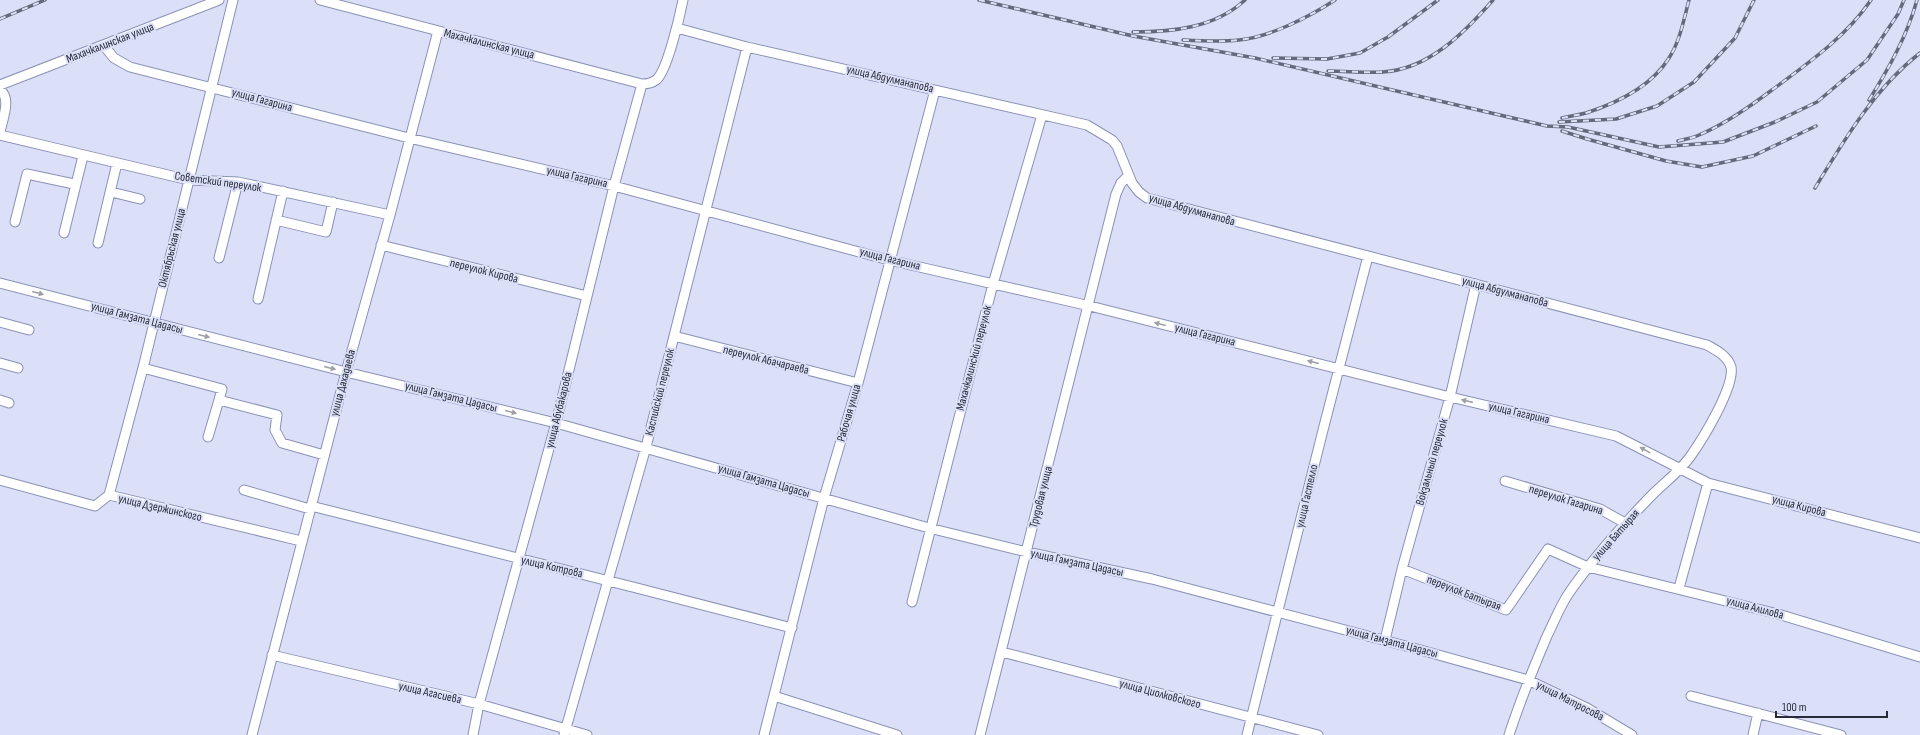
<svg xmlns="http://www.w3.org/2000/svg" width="1920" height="735" font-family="'Sofia Sans Condensed',sans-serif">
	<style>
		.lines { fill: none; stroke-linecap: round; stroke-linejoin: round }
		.minor-casing { stroke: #8b91b6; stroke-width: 11 }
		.minor { stroke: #fff; stroke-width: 9 }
		.rail-casing { stroke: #66697b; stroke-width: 3.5 }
		.rail { stroke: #dbe0f8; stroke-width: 2; stroke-dasharray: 6; stroke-linecap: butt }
		.oneway { fill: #9fa0a6 }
		.labels { text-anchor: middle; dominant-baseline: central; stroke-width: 4; stroke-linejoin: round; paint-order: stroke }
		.street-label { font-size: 12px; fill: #292b3a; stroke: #dbe0f8 }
	</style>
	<rect width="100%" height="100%" fill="#dbe0f8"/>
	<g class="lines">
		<!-- minor casing -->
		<g class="minor-casing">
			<path id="minor" d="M320 0 642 84C647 84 652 83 656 80 667 72 680 15 683 0
				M677 28 747 47 1087 125 1112 140 1117 146 1132 183 1139 192 1147 198 1707 345C1716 350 1728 356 1731 367 1735 387 1702 440 1690 457 1679 472 1664 483 1651 496 1622 526 1593 558 1569 593 1560 606 1554 622 1547 636 1533 669 1520 701 1509 735
				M104 46 114 58 130 67 409 138 614 186 889 260 1090 306 1450 397 1616 436 1708 483 1920 538
				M0 85 219 0
				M0 90C12 98 2 121 0 132
				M0 135 189 180 238 182 390 215
				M111 192 140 199
				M276 220 326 232 333 202
				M15 222 27 174 74 184
				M64 233 83 156
				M98 243 117 163
				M381 245 587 296
				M219 258 238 182
				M0 283 346 372 556 423 929 528 1027 552 1152 579 1417 649 1528 680 1587 708 1632 735
				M258 299 283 191
				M0 322 29 330
				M674 336 858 383
				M0 363 18 368
				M143 368 222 389 219 400 277 415 275 430 282 443 324 455
				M0 400 9 403
				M208 437 219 400
				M0 480 95 506 109 495 301 541
				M1505 481 1600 509 1625 523
				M244 490 310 509
				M109 495 143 368 233 0
				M311 506C471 547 632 586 792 628
				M1402 569 1506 610 1548 549 1588 567 1778 614 1920 657
				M1679 588 1708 483
				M912 602 993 284 1042 115
				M1385 640 1402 569 1450 397 1476 284
				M1002 652 1318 735
				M272 655 479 704 587 735
				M774 696 897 735
				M1691 696 1841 735
				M252 735 346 372 390 215 438 31
				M473 735 479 704 556 423 614 186 642 84
				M564 735 646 447 747 47
				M764 735 824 498 858 383 935 90
				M980 735 1116 194 1121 183 1128 176
				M1247 735 1322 434 1368 256
				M1753 735 1758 713"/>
		</g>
		<!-- minor -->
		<use href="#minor" class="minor"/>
		<!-- rail casing -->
		<g class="rail-casing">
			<path id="rail" d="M979 0 1133 36 1255 58 1547 126 1568 127 1659 147 1723 142 1775 122 1817 102 1867 60 1898 14 1904 0
				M0 19 45 0
				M1133 32C1172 32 1215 28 1245 0
				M1183 40C1202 41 1220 42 1239 40 1270 37 1309 17 1335 0
				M1273 58 1327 59 1360 53 1388 37 1438 0
				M1328 71C1346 71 1365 73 1383 72 1429 69 1464 33 1493 0
				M1869 100C1889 68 1907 36 1917 0
				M1562 118C1570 116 1578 115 1586 113 1617 103 1651 87 1669 58 1680 41 1684 19 1689 0
				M1559 122 1616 119 1657 106 1694 82 1735 38 1754 0
				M1562 131 1587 139 1666 161 1702 167 1753 156 1816 126
				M1678 141C1685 139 1693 138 1699 135 1725 124 1749 107 1772 90 1807 64 1846 37 1871 0
				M1815 188C1844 140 1875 88 1920 53"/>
		</g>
		<!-- rail -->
		<use href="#rail" class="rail"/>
	</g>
	<!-- one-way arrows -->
	<defs><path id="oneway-solid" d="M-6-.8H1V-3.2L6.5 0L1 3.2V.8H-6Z"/></defs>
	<g class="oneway">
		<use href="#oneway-solid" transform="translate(38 293) rotate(15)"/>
		<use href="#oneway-solid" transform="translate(1160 324) rotate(-166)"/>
		<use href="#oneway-solid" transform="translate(204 336) rotate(14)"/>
		<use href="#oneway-solid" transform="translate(1313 362) rotate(-166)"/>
		<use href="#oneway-solid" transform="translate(330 368) rotate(14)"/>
		<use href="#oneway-solid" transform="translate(1467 401) rotate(-167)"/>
		<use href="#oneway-solid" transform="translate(511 412) rotate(14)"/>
		<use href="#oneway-solid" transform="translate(1645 450) rotate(-151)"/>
	</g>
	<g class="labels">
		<!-- street labels -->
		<g class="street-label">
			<text transform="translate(110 43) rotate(-21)">Махачкалинская улица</text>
			<text transform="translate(489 44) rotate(14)">Махачкалинская улица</text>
			<text transform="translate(890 79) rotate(13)">улица Абдулманапова</text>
			<text transform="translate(262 100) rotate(15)">улица Гагарина</text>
			<text transform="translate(577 177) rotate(13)">улица Гагарина</text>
			<text transform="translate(218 182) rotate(8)">Советский переулок</text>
			<text transform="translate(1192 210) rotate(16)">улица Абдулманапова</text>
			<text transform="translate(172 248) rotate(-76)">Октябрьская улица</text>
			<text transform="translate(890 259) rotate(14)">улица Гагарина</text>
			<text transform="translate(484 271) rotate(14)">переулок Кирова</text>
			<text transform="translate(1505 292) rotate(15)">улица Абдулманапова</text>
			<text transform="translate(137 318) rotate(15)">улица Гамзата Цадасы</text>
			<text transform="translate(1205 335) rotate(14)">улица Гагарина</text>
			<text transform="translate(974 358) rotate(-75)">Махачкалинский переулок</text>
			<text transform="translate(766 360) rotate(14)">переулок Абачараева</text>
			<text transform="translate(343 383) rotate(-75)">улица Дахадаева</text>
			<text transform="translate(660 392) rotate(-76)">Каспийский переулок</text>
			<text transform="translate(451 397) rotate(14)">улица Гамзата Цадасы</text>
			<text transform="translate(559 410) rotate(-76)">улица Абубакарова</text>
			<text transform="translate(849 413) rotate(-74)">Рабочая улица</text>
			<text transform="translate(1519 413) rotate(13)">улица Гагарина</text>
			<text transform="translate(1432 462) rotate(-74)">Вокзальный переулок</text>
			<text transform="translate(764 481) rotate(16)">улица Гамзата Цадасы</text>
			<text transform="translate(1307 496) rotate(-77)">улица Гастелло</text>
			<text transform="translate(1041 497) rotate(-76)">Трудовая улица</text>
			<text transform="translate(1566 500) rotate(17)">переулок Гагарина</text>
			<text transform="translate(1799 506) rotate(15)">улица Кирова</text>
			<text transform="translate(160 508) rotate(13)">улица Дзержинского</text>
			<text transform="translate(1616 535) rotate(-48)">улица Батырая</text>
			<text transform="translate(1077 563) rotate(12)">улица Гамзата Цадасы</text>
			<text transform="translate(552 567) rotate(13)">улица Котрова</text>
			<text transform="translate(1464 593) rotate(21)">переулок Батырая</text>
			<text transform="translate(1755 608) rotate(15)">улица Алилова</text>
			<text transform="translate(1392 642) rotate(15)">улица Гамзата Цадасы</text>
			<text transform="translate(430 693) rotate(13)">улица Агасиева</text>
			<text transform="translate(1160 694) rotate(15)">улица Циолковского</text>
			<text transform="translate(1570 701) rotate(27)">улица Матросова</text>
		</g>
	</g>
	<!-- scale -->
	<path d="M1776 711v6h111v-6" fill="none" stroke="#292b3a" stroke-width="2"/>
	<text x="1782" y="711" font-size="12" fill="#292b3a" stroke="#dbe0f8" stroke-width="3" paint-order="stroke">100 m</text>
</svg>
